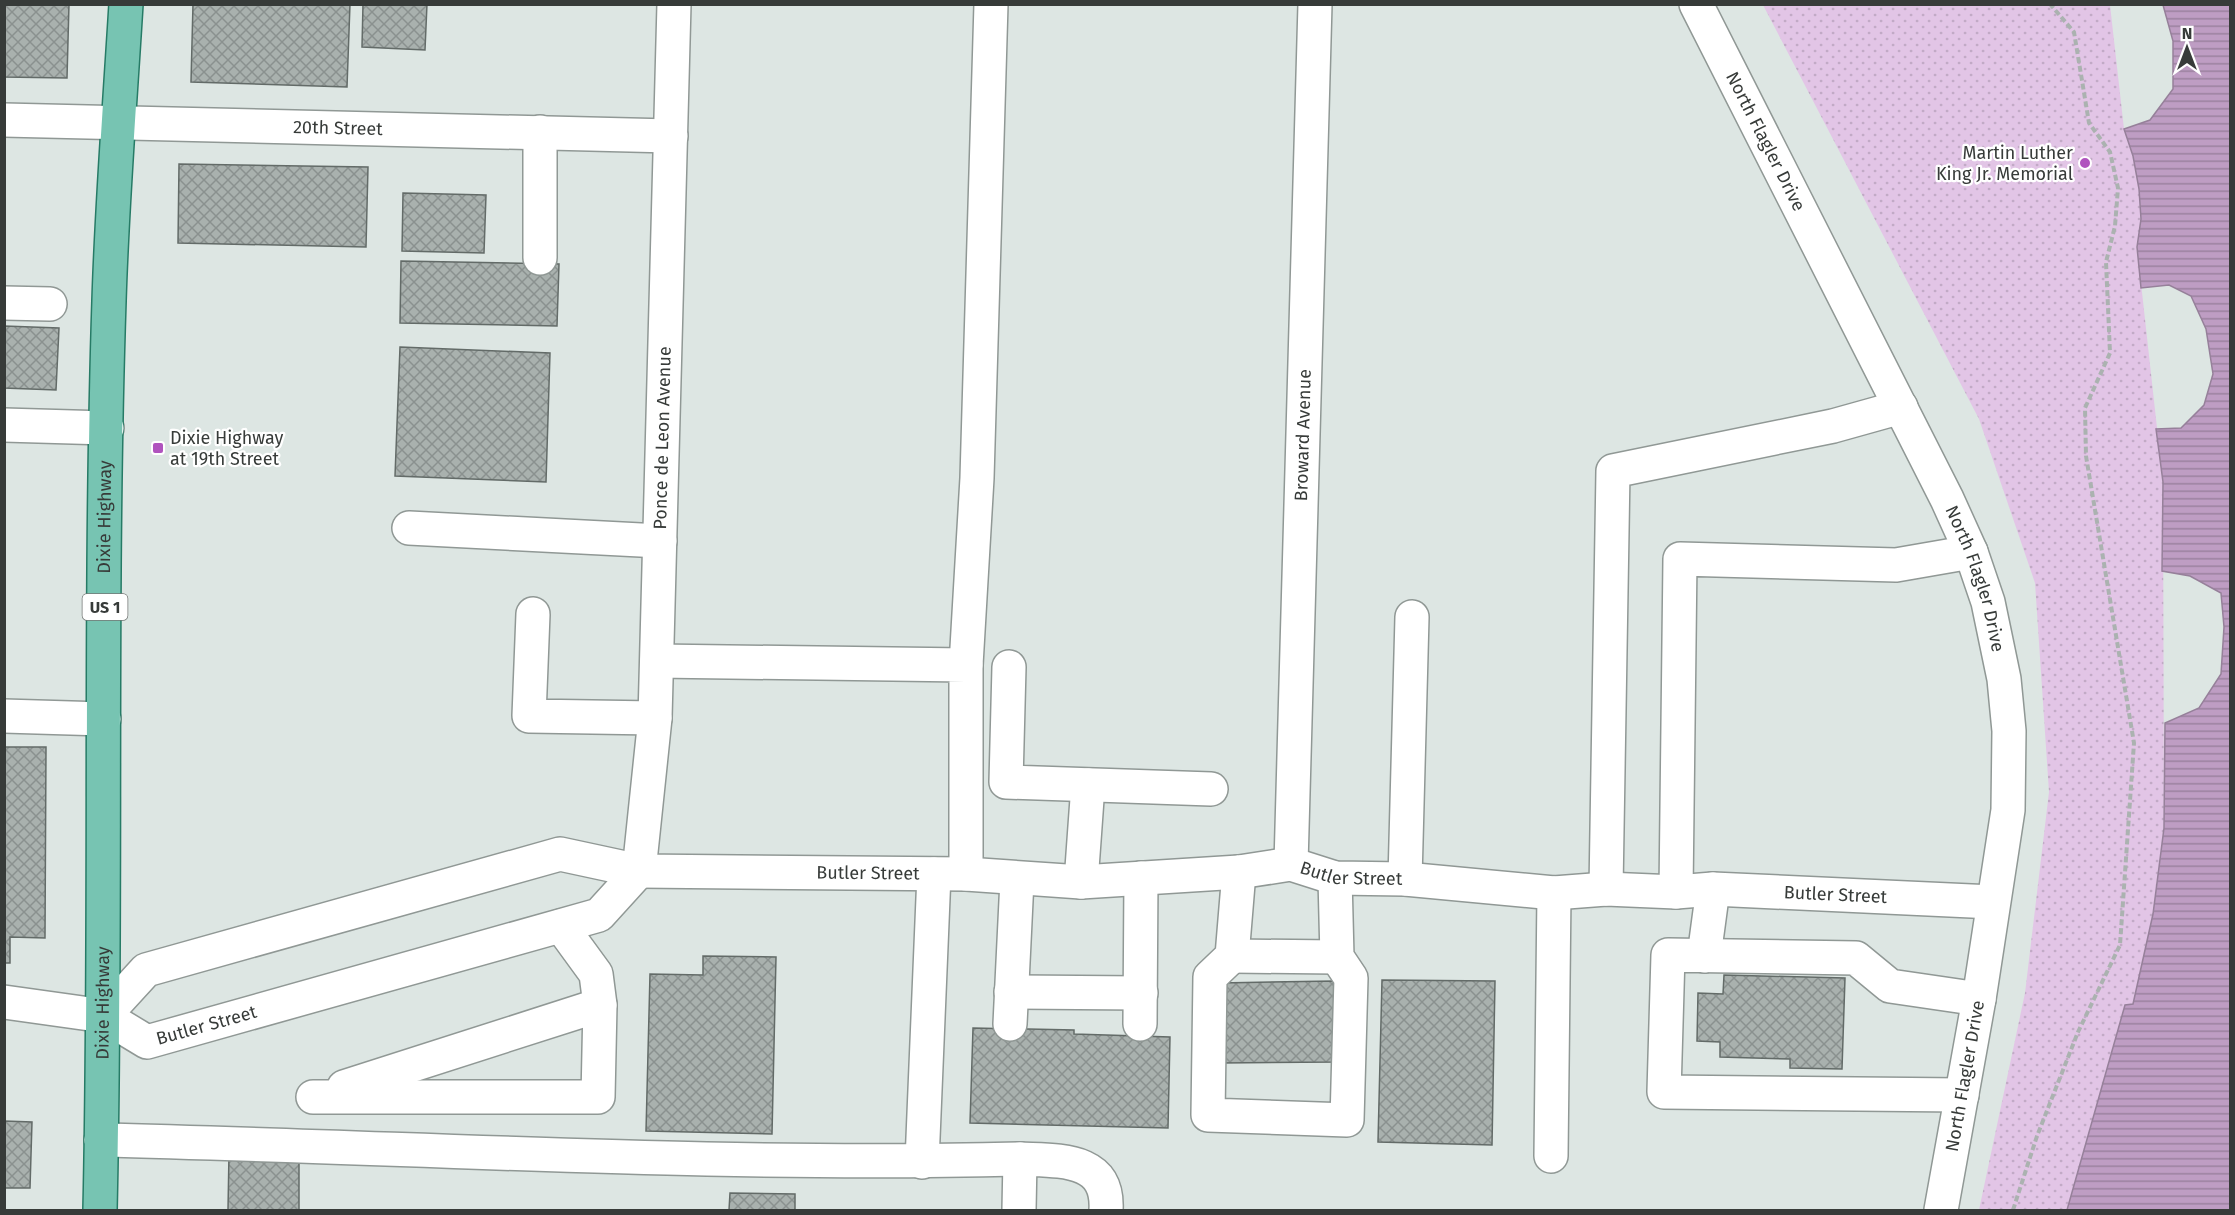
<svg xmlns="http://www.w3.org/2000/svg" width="2235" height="1215" font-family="'Fira Sans',sans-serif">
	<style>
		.grass { fill: url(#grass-dots) }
		.water { fill: url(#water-rules); stroke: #96809a; stroke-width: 1.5 }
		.building { fill: url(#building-cross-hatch); stroke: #636b68; stroke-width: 1.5 }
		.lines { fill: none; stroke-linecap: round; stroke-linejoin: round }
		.minor-casing { stroke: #909895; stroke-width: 36 }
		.major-casing { stroke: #267b66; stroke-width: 36 }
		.path { stroke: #abb2b0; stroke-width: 4; stroke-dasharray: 6 3; stroke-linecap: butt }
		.minor { stroke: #fff; stroke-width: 33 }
		.major { stroke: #77c4b2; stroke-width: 33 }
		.poi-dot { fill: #b053be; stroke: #fff; stroke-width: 2 }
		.labels { text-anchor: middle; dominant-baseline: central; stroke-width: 4.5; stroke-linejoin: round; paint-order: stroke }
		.shield { fill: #fff; stroke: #737674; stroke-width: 1.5 }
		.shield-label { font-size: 16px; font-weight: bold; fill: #373b39 }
		.street-label { font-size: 18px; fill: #373b39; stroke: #fff }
		.poi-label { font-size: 18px; fill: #373b39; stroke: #fff; text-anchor: end }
	</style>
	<defs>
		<pattern id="grass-dots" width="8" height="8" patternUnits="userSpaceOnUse" patternTransform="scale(1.5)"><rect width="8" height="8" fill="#e2c5e6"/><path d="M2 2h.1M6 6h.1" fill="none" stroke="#c2aac6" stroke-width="1.8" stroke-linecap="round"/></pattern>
		<pattern id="water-rules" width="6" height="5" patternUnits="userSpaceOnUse" patternTransform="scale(1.5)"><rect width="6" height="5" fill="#be9dc3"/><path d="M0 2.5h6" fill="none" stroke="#9b819f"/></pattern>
		<pattern id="building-cross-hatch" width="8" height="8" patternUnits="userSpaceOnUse" patternTransform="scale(1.5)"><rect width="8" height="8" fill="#a9b1ae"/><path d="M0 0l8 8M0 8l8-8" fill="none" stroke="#8a918f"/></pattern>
	</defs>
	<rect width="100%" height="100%" fill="#dde6e3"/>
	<!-- grass -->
	<path class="grass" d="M1763 5H2110L2124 129 2133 156 2139 189 2141 219 2137 247 2163 482 2164 828 2153 914 2133 1004 2125 1005 2067 1210H1979L2025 993 2049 792 2035 583 1979 419Z"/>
	<!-- water -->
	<path class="water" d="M2163 5H2230V1210H2067L2125 1005 2133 1004 2153 914 2164 828 2165 723 2199 708 2221 674 2224 627 2221 593 2190 576 2162 571 2163 482 2156 429 2181 428 2204 405 2213 374 2206 329 2191 296 2169 285 2141 288 2137 247 2141 219 2139 189 2133 156 2124 129 2150 120 2173 89V41Z"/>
	<!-- building -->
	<path class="building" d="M4 4H69L67 78 4 77Z
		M193 4H350L347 87 191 82Z
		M363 4H427L425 50 362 47Z
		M179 164 368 167 366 247 178 243Z
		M403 193 486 195 484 253 402 251Z
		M401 261 559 264 557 326 400 323Z
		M4 326 59 328 56 390 4 388Z
		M400 347 550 353 546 482 395 476Z
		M4 747H46L45 938 10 937V963H4Z
		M703 956 776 957 772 1134 646 1131 650 974 703 975Z
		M1724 975 1845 978 1842 1069 1790 1068V1059L1720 1057V1042L1697 1041 1698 993 1723 994Z
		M1382 980 1495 981 1492 1145 1378 1142Z
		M1334 981 1335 1062 1222 1063 1220 983Z
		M973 1028 1074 1030V1034L1170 1037 1168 1128 970 1123Z
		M4 1121 32 1122 30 1188H4Z
		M229 1153H299V1210H228Z
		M730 1193 795 1194V1210H729Z"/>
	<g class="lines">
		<!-- minor casing -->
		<g class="minor-casing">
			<g id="minor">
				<path id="s1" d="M1696 4 1947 499 1971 552 1988 602 2004 679 2009 731 2008 810 1979 999 1941 1210"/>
				<path id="s2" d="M4 120 671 136"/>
				<path d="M540 258V132"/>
				<path d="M4 303 50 304"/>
				<path d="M4 425 107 428"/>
				<path d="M409 528 660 541"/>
				<path d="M533 614 529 716 655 718"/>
				<path d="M657 661 966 665V874"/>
				<path d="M966 665 977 478 991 4"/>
				<path d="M1009 667 1006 782 1211 789"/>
				<path d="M4 716 104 719"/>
				<path id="s3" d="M1291 864 1315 4"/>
				<path id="s4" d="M639 871 655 718 674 4"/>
				<path d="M1239 872 1232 956 1210 977 1208 1115 1347 1120 1351 978 1337 957 1335 878"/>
				<path d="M1405 879 1412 617"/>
				<path d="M1081 882 1088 785"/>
				<path d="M1606 889 1613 471 1833 426 1901 407"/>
				<path d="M1676 892 1680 559 1896 565 1971 552"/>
				<path d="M1232 956 1337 957"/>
				<path d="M1704 956 1713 889"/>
				<path d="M1011 992 1141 993"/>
				<path id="s5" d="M4 1002 104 1016 147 1042 599 915 639 871"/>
				<path id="s6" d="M104 1016 146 970 560 854 639 871 966 874 1081 882 1239 872 1291 864 1335 878 1405 879 1554 893 1606 889 1676 892 1713 889 1993 902"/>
				<path d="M1010 1024 1017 880"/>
				<path d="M1140 1024 1141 878"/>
				<path d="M344 1087 600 1005"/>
				<path d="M1962 1095 1664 1092 1668 955 1856 958 1890 986 1979 999"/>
				<path d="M313 1097H598L600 1005 596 974 561 926"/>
				<path d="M101 1140C408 1147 714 1167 1020 1159"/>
				<path d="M1551 1156 1554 893"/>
				<path d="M922 1162 934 874"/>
				<path d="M1019 1210 1020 1159C1059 1161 1109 1157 1106 1210"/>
			</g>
		</g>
		<!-- major casing -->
		<g class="major-casing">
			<g id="major">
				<path id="s7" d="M100 1210C107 907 99 604 109 301 112 202 120 103 126 4"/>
			</g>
		</g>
		<!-- path -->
		<path class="path" d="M2013 1210 2037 1136 2078 1032 2120 945 2134 743 2086 456 2085 408 2110 353 2106 262 2115 226 2118 188 2110 152 2089 123 2074 32 2050 4"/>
		<!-- minor -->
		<use href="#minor" class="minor"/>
		<!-- major -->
		<use href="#major" class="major"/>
	</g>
	<!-- markers -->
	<g class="poi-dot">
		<circle cx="2085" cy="163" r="6"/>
		<rect x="152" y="442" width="12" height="12" rx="3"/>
	</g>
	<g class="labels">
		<!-- shield labels -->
		<rect class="shield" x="82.5" y="594" width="45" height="26" rx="4.5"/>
		<g class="shield-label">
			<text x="105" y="607">US 1</text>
		</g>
		<!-- street labels -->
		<g class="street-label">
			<text stroke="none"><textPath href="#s2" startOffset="334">20th Street</textPath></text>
			<text stroke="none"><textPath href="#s1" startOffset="154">North Flagler Drive</textPath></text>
			<text stroke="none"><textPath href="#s3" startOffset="429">Broward Avenue</textPath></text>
			<text stroke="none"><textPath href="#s4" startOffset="434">Ponce de Leon Avenue</textPath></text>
			<text stroke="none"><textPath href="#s7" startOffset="693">Dixie Highway</textPath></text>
			<text stroke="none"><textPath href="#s1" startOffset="640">North Flagler Drive</textPath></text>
			<text stroke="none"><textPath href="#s6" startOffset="1288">Butler Street</textPath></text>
			<text stroke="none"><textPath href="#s6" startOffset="802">Butler Street</textPath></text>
			<text stroke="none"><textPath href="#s6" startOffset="1774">Butler Street</textPath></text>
			<text stroke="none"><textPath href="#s7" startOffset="207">Dixie Highway</textPath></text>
			<text stroke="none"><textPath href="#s5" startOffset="213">Butler Street</textPath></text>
			<text transform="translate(1965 1076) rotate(-80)">North Flagler Drive</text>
		</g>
		<!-- poi labels -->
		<g class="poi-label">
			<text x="2073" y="153">Martin Luther<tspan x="2073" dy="21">King Jr. Memorial</tspan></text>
			<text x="170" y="438" text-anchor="start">Dixie Highway<tspan x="170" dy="21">at 19th Street</tspan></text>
		</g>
	</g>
	<!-- border -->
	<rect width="2235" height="1215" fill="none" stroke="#373b39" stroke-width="12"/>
	<!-- north arrow -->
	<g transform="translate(2187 48)" stroke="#ffffff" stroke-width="4.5" paint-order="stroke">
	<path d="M0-4.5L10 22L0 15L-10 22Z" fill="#373b39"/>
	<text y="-9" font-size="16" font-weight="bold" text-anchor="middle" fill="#373b39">N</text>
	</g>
</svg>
